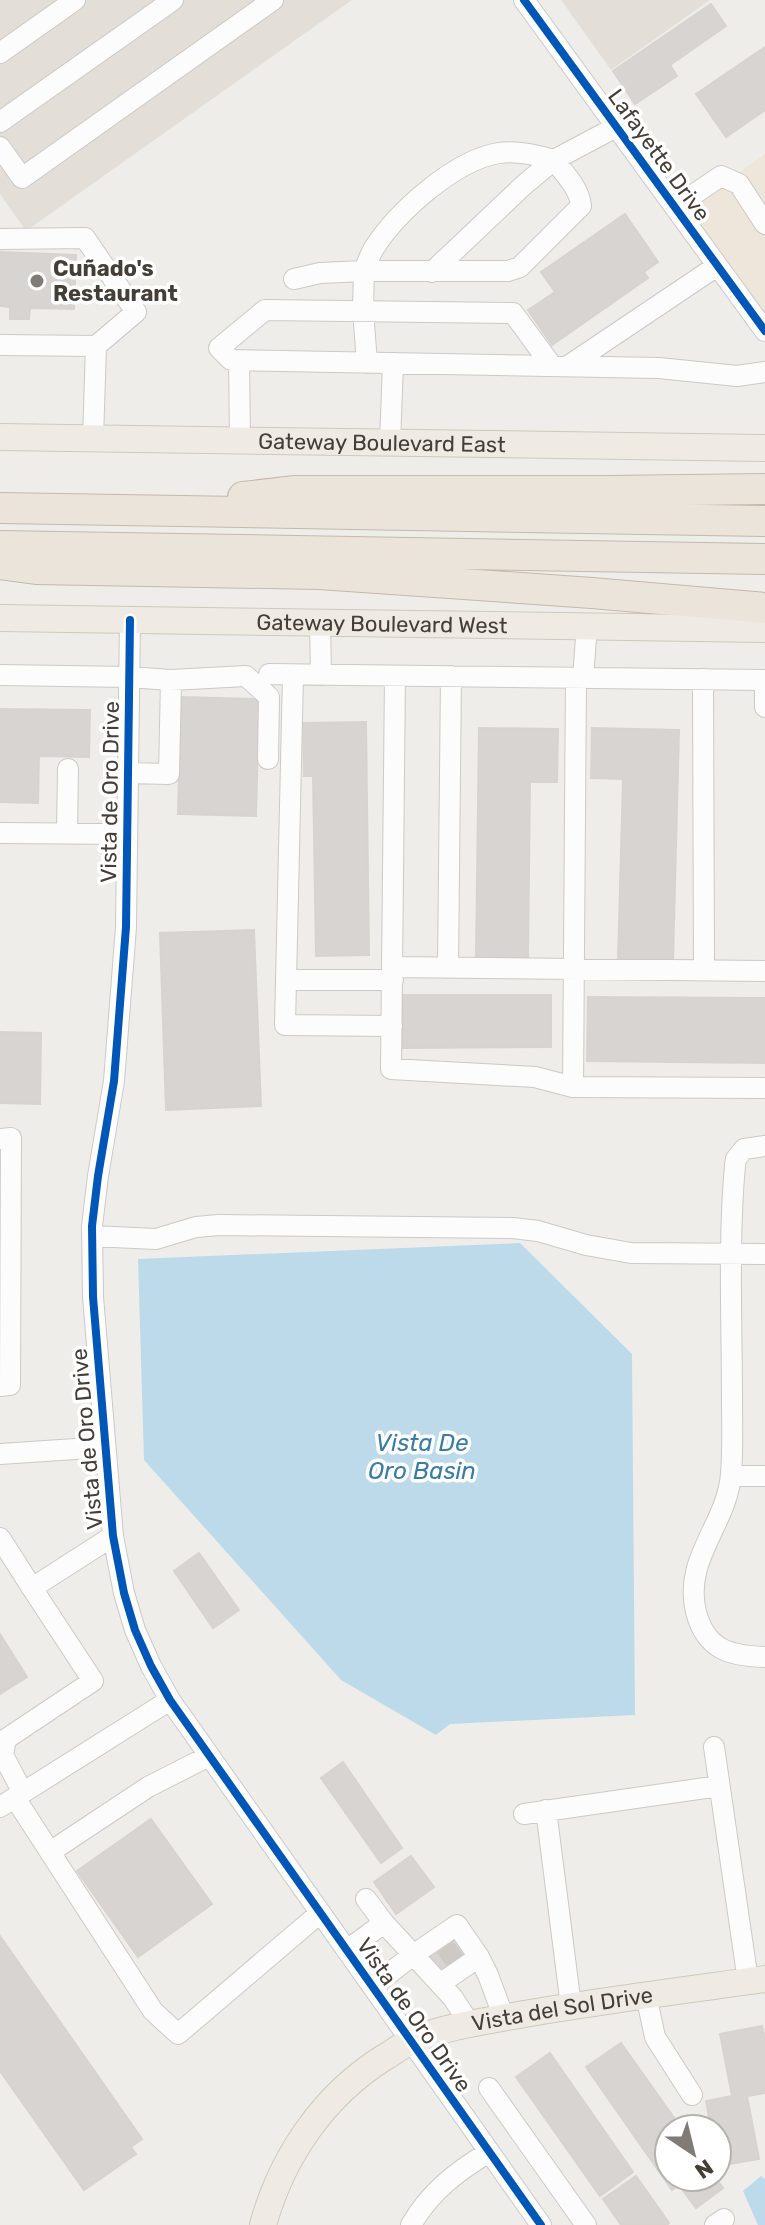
<svg xmlns="http://www.w3.org/2000/svg" width="765" height="2225" font-family="Rubik,sans-serif">
	<style>
		.residential { fill: #e3dfd8 }
		.commercial { fill: #eee5db }
		.water { fill: #bddaea }
		.building { fill: #d7d4d1; stroke: #d7d4d0; stroke-width: 2 }
		.lines { fill: none; stroke-linecap: round; stroke-linejoin: round }
		.minor-tunnel { stroke: #cdcac6; stroke-width: 20; stroke-dasharray: 20 10; stroke-linecap: butt }
		.minor-casing { stroke: #ccc9c6; stroke-width: 22 }
		.major-casing { stroke: #d0c8b9; stroke-width: 28 }
		.highway-casing { stroke: #c5b9a7; stroke-width: 32 }
		.minor { stroke: #fdfcfc; stroke-width: 20 }
		.major { stroke: #efebe4; stroke-width: 26 }
		.highway { stroke: #eae4db; stroke-width: 30 }
		.cycleway-casing { stroke: #fff; stroke-width: 13 }
		.cycleway { stroke: #0057b8; stroke-width: 8 }
		.poi-dot { fill: #807b76; stroke: #fff; stroke-width: 3 }
		.labels { text-anchor: middle; dominant-baseline: central; stroke-width: 7; stroke-linejoin: round; paint-order: stroke }
		.street-label { font-size: 22px; fill: #443e37; stroke: #fff }
		.poi-label { font-size: 22px; font-weight: bold; fill: #443e37; stroke: #fff; text-anchor: start }
		.water-label { font-size: 24px; font-style: italic; fill: #397da7; stroke: #fff }
	</style>
	<rect width="100%" height="100%" fill="#efedea"/>
	<!-- residential -->
	<path class="residential" d="M0 0H352L26 231 0 194Z
		M561 0H710L611 70Z"/>
	<!-- commercial -->
	<path class="commercial" d="M765 154V319L684 211Z"/>
	<!-- water -->
	<path class="water" d="M520 1243 632 1354 635 1715 450 1724 436 1735 341 1680 144 1460 138 1259Z
		M761 2176 765 2179V2225H758L743 2191Z"/>
	<!-- building -->
	<path class="building" d="M711 4 726 26 670 65 677 76 635 104 613 71Z
		M765 47V110L726 137 696 94Z
		M625 214 658 262 644 272 648 278 552 345 528 310 555 292 541 272Z
		M0 252 76 255 74 309 30 308 29 319H10V307L0 306Z
		M181 697 259 699 256 816 178 814Z
		M0 709 90 710 89 757 39 756 38 803 0 802Z
		M366 722 369 955 316 956 313 776H304L303 723Z
		M479 728 558 729 557 782H530L528 957H476Z
		M592 728 679 730 673 961 618 960 623 779 591 778Z
		M254 930 261 1106 166 1110 160 933Z
		M403 995H551V1047L403 1048Z
		M588 997 765 998V1063L587 1061Z
		M0 1032 41 1033 40 1104 0 1103Z
		M199 1553 239 1610 213 1628 174 1571Z
		M0 1634 27 1677 0 1694Z
		M343 1762 402 1848 381 1863 321 1778Z
		M151 1819 212 1904 138 1957 77 1871Z
		M411 1856 434 1887 396 1914 374 1882Z
		M0 1936 142 2139 131 2147 136 2154 84 2190 0 2071Z
		M457 1938 467 1952 435 1975 425 1961Z
		M762 2026 765 2039V2093L747 2096 759 2159 718 2166 717 2129H711L706 2101 732 2096 720 2034Z
		M621 2043 682 2129H669V2177H715L723 2188 696 2208 679 2185 672 2190 586 2067Z
		M550 2053 633 2172 600 2196 516 2077Z
		M636 2176 669 2223 667 2225H621L603 2199Z"/>
	<g class="lines">
		<!-- minor-tunnel -->
		<path class="minor-tunnel" d="M445 1947 455 1961"/>
		<!-- minor casing -->
		<g class="minor-casing">
			<path id="minor" d="M524 0 765 331
				M0 53 75 0
				M0 122 173 0
				M0 147 22 178 273 0
				M675 207 721 176 739 184 765 224
				M0 239 85 238 136 312 96 346
				M432 272 525 184 554 160
				M294 279 320 273 364 271C367 263 370 255 374 248 398 211 455 160 499 153 517 150 537 155 554 160
				M0 345 96 346 93 439
				M239 360 240 441
				M367 363 363 310 364 271H508L520 267 581 206C580 189 564 173 554 160L616 127
				M552 366 513 313 265 310 219 348 231 360 659 368 737 376 765 372
				M568 366 717 266
				M390 443 393 363
				M130 620 126 927 114 1081 98 1176 92 1226 93 1297 113 1536 124 1593 135 1630 151 1666 170 1700 541 2225
				M320 622 321 675
				M269 674 765 680
				M0 675 129 677 171 680 246 676 269 697 268 759
				M293 675 285 1025 392 1026
				M395 676 391 1069 535 1077 573 1087 765 1088
				M583 678 587 625
				M703 679 704 970
				M765 680V707
				M128 773 169 774 171 680
				M0 833 127 834
				M67 833 68 769
				M393 967 765 971
				M448 968 451 676
				M286 980H393
				M573 1087 576 678
				M0 1139 11 1138 10 1385 0 1386
				M765 1146 744 1149 736 1159 735 1165C728 1243 732 1323 732 1401 732 1425 733 1450 731 1474 727 1525 683 1558 696 1612 706 1650 730 1656 765 1657
				M92 1236 156 1239 196 1227 219 1225 513 1228 538 1231 586 1245 631 1253 765 1254
				M0 1454 105 1447
				M731 1476H765
				M0 1538 32 1588
				M714 1747 748 1981
				M23 1793 3 1755 6 1739 93 1681 32 1588 113 1536
				M15 1798 153 2011 178 2034 320 1913
				M0 1807 170 1700
				M546 1810 571 2006
				M524 1814 719 1786
				M50 1852 148 1787 209 1756
				M366 1899 384 1923 453 1998 470 2024
				M347 1950 384 1923
				M441 1983 479 1957
				M373 1986 413 1955 457 1925 479 1957 488 1975 504 2018
				M646 1995 655 2037 692 2095
				M489 2088 586 2225
				M411 2225C430 2192 456 2172 489 2152
				M715 2225 724 2219"/>
		</g>
		<!-- major casing -->
		<g class="major-casing">
			<g id="major">
				<path id="s1" d="M0 437 765 448"/>
				<path id="s2" d="M0 618 765 629"/>
				<path id="s3" d="M263 2225C282 2156 324 2095 385 2057 394 2052 402 2045 411 2041 446 2026 487 2021 524 2014 604 2000 685 1990 765 1979"/>
			</g>
		</g>
		<!-- highway casing -->
		<g class="highway-casing">
			<path id="highway" d="M243 497 295 491H607L765 489
				M0 508 765 521
				M0 546 765 559
				M0 564 36 569 319 574 592 593 765 608"/>
		</g>
		<!-- minor -->
		<use href="#minor" class="minor"/>
		<!-- major -->
		<use href="#major" class="major"/>
		<!-- highway -->
		<use href="#highway" class="highway"/>
		<!-- cycleway casing -->
		<g class="cycleway-casing">
			<path id="cycleway" d="M524 0 765 331
				M130 620 126 927 114 1081 98 1176 92 1226 93 1297 113 1536 124 1593 135 1630 151 1666 170 1700 541 2225"/>
		</g>
		<!-- cycleway -->
		<use href="#cycleway" class="cycleway"/>
	</g>
	<!-- markers -->
	<circle class="poi-dot" cx="37" cy="281" r="8"/>
	<g class="labels">
		<!-- street labels -->
		<g class="street-label">
			<text transform="translate(659 155) rotate(54)">Lafayette Drive</text>
			<text stroke="none"><textPath href="#s1" startOffset="382">Gateway Boulevard East</textPath></text>
			<text stroke="none"><textPath href="#s2" startOffset="382">Gateway Boulevard West</textPath></text>
			<text transform="translate(110 792) rotate(-89)">Vista de Oro Drive</text>
			<text transform="translate(87 1439) rotate(-95)">Vista de Oro Drive</text>
			<text stroke="none"><textPath href="#s3" startOffset="398">Vista del Sol Drive</textPath></text>
			<text transform="translate(414 2015) rotate(55)">Vista de Oro Drive</text>
		</g>
		<!-- poi labels -->
		<g class="poi-label">
			<text x="53" y="268">Cuñado's<tspan x="53" dy="25">Restaurant</tspan></text>
		</g>
		<!-- water labels -->
		<g class="water-label">
			<text x="422" y="1443">Vista De<tspan x="422" dy="28">Oro Basin</tspan></text>
		</g>
	</g>
	<!-- north arrow -->
	<g transform="translate(693 2153) rotate(145)"><circle r="38" fill="#ffffff" stroke="#b4b2af" stroke-width="2"/>
	<path d="M0-6L14 30L0 20L-14 30Z" fill="#807b76"/>
	<text y="-12" font-size="22" font-weight="bold" text-anchor="middle" fill="#443e37">N</text>
	</g>
</svg>
